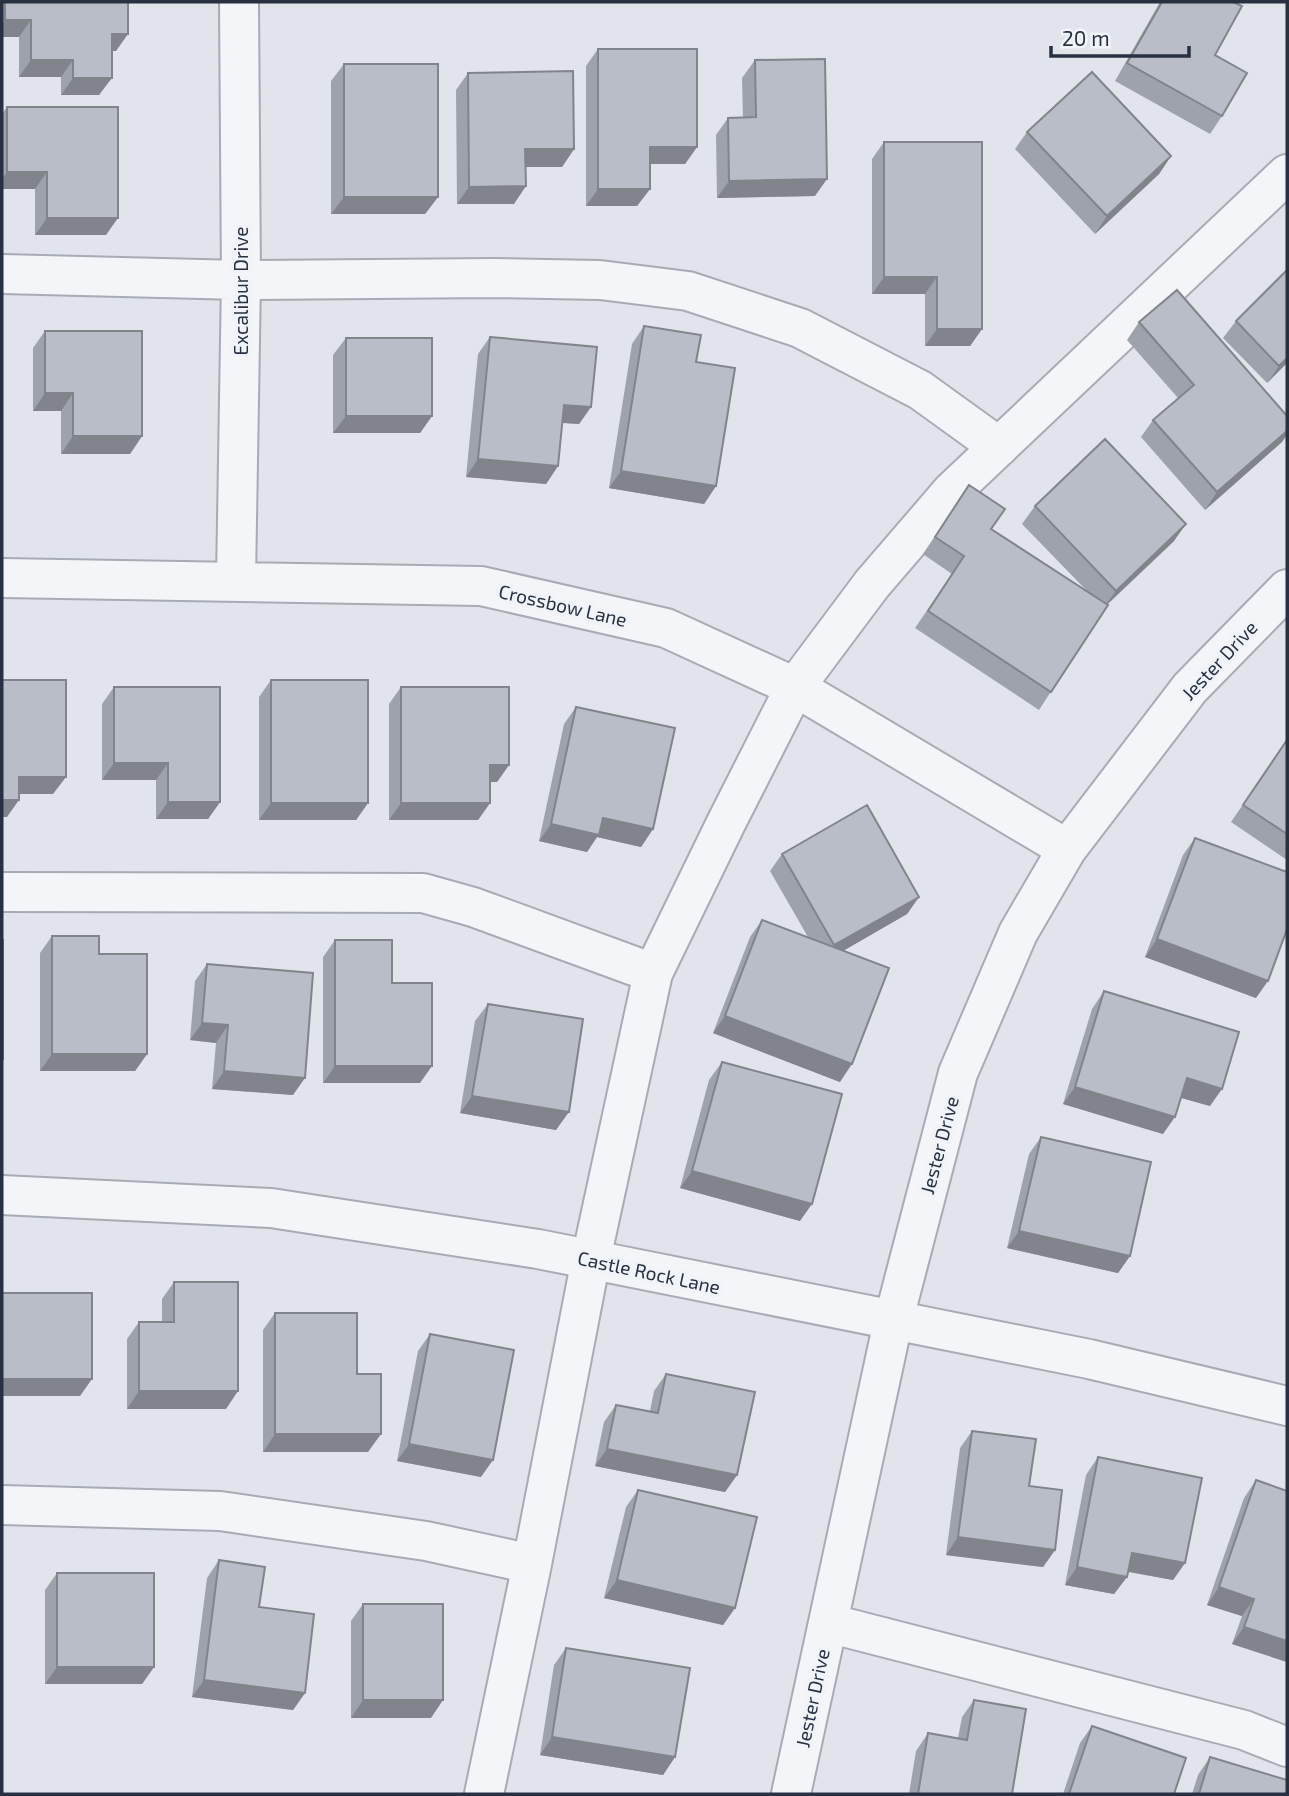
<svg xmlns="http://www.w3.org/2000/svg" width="1289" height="1796" font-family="'Exo 2',sans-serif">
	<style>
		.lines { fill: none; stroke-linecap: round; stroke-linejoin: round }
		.minor-casing { stroke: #a6abb4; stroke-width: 42 }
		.minor { stroke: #f4f5f8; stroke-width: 38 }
		.wall { fill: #9ea3ab }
		.shaded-wall { fill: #81848b }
		.building { fill: #b8bdc7; stroke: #81848b; stroke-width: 2 }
		.labels { text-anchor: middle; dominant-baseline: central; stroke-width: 7; stroke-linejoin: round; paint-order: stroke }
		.street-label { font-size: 19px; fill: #283142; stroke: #f0f3f7 }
	</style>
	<rect width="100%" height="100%" fill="#e1e4ea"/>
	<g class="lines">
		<!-- minor casing -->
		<g class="minor-casing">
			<path id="minor" d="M2 274 241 280 494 278 600 280 688 291 800 328 920 390 999 447
				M2 578 481 586 666 628 795 687 1067 849
				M236 580 241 280 239 2
				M2 892 423 893 473 907 653 973
				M2 1195 271 1208 538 1249 1089 1359 1287 1406
				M2 1505 220 1511 426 1541 532 1564
				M828 1623 1244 1730 1287 1747
				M484 1794 532 1564 591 1259 653 973 726 823 795 687 872 584 952 491 1287 174
				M791 1794 893 1322 958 1073 1018 933 1067 849 1190 688 1287 589"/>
		</g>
		<!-- minor -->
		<use href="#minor" class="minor"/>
	</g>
	<!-- wall -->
	<path class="wall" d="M2 2H128L116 51H112L99 95H61V77H19V37H2Z
		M1160 2H1233L1215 55 1222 116 1210 134 1115 81Z
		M598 49 697 147 685 164H650V189L637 206H586V66Z
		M755 60 815 196 717 198 716 135 728 118H743L742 78Z
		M344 64 438 197 425 214H331V81Z
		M468 73 574 149 562 167H525L514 204H457L456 90Z
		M7 107 106 235H35V189H2V114Z
		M1027 132 1171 156 1159 174 1095 234 1015 149Z
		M884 142 982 329 970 346H925V294H872V159Z
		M1236 321 1287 363 1267 383 1223 338Z
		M1139 322 1282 442 1205 510 1141 437 1153 420 1178 398 1127 340Z
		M644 326 696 362 716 486 704 504 609 488 632 344Z
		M45 331 142 436 130 454H61V411H33V348Z
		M490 337 591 407 579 424 562 423 558 466 546 484 466 477 478 354Z
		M346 338 432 416 420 433H333V355Z
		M957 503 991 529 1088 592 1022 524 1035 506 1174 541 1107 605 1039 710 915 628 952 574 923 554Z
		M271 680 368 803 356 820H259V697Z
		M114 687 220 802 208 819H156V780H102V704Z
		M401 687 509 765 497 782H490V803L478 820H389V704Z
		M576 707 653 829 641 847 597 837 587 852 539 841 564 724Z
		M1287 740V860L1231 822Z
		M1195 838 1256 998 1145 957 1183 855Z
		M782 854 919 897 907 914 843 951 840 1082 713 1033 750 937 762 920 808 937 770 871Z
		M52 936 99 954 147 1054 135 1071H40V953Z
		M335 940 392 983 420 1083H323V957Z
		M207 964 293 1095 212 1089 216 1043 190 1040 195 981Z
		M1104 991 1210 1106 1181 1098 1163 1134 1063 1104 1092 1009Z
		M488 1004 556 1130 460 1113 475 1021Z
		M722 1062 800 1221 680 1188 709 1080Z
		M1041 1137 1130 1256 1118 1273 1007 1248 1029 1154Z
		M174 1282 226 1409H127V1339L139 1322H162V1299Z
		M275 1313 368 1452H263V1330Z
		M430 1334 481 1477 397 1461 418 1351Z
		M666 1374 737 1475 725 1492 595 1466 604 1422 616 1405 650 1411 654 1391Z
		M972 1431 1029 1486 1055 1550 1043 1567 946 1555 960 1448Z
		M1098 1457 1185 1563 1173 1580 1128 1572 1127 1577 1114 1594 1065 1585 1086 1475Z
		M1256 1480 1287 1491V1662L1232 1644 1242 1616 1207 1605 1244 1498Z
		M638 1490 735 1608 723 1625 604 1598 626 1507Z
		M219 1560 259 1607 305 1693 293 1710 192 1697 207 1578Z
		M57 1573 154 1667 142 1684H45V1590Z
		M363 1604 431 1718H351V1621Z
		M566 1648 675 1757 663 1775 540 1755 554 1665Z
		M974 1700 1012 1794H909L916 1751 928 1733 958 1738 962 1717Z
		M1092 1726 1174 1794H1063L1080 1743Z
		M1210 1757 1287 1794H1192L1198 1775Z"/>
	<!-- shaded-wall -->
	<path class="shaded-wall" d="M5 20H31L19 37H2V25Z
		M112 34H128L116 51H99Z
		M31 60H73L61 77H19Z
		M73 78H112L99 95H61Z
		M650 147H697L685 164H637Z
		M525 149H574L562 167H513Z
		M1171 156 1159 174 1095 234 1107 216Z
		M7 172H47L35 189H2V179Z
		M827 179 815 196 717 198 729 181Z
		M526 186 514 204H457L469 187Z
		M598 189H650L637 206H586Z
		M344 197H438L425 214H331Z
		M47 218H118L106 235H35Z
		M884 277H937L925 294H872Z
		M937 329H982L970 346H925Z
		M1287 358V363L1267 383 1279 366Z
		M45 393H73L61 411H33Z
		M564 405 591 407 579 424 552 422Z
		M346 416H432L420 433H333Z
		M1287 431V435L1282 442 1205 510 1217 492Z
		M73 436H142L130 454H61Z
		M478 459 558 466 546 484 466 477Z
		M621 471 716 486 704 504 609 488Z
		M1186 524 1174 541 1103 608 1116 591Z
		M114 763H168L156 780H102Z
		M490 765H509L497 782H478Z
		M19 777H66L53 794H7Z
		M2 800H19L7 817H2Z
		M168 802H220L208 819H156Z
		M271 803H368L356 820H259Z
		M401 803H490L478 820H389Z
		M603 818 653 829 641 847 597 837 587 852 539 841 551 824Z
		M919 897 907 914 822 963 834 945Z
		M1157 939 1268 981 1256 998 1145 957Z
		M725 1016 852 1064 840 1082 713 1033Z
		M202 1023 228 1025 216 1043 190 1040Z
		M52 1054H147L135 1071H40Z
		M335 1066H432L420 1083H323Z
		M224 1071 305 1078 293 1095 212 1089Z
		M1187 1078 1222 1089 1210 1106 1175 1096Z
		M1075 1087 1175 1117 1163 1134 1063 1104Z
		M472 1096 569 1112 556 1130 460 1113Z
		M692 1171 812 1204 800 1221 680 1188Z
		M1019 1231 1130 1256 1118 1273 1007 1248Z
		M2 1379H92L80 1396H2Z
		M139 1391H238L226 1409H127Z
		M275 1434H381L368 1452H263Z
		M409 1444 493 1460 481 1477 397 1461Z
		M607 1449 737 1475 725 1492 595 1466Z
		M958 1537 1055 1550 1043 1567 946 1555Z
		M1132 1553 1185 1563 1173 1580 1120 1570Z
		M1077 1567 1127 1577 1114 1594 1065 1585Z
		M617 1580 735 1608 723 1625 604 1598Z
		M1219 1587 1254 1599 1242 1616 1207 1605Z
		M1244 1627 1287 1641V1662L1232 1644Z
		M57 1667H154L142 1684H45Z
		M204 1680 305 1693 293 1710 192 1697Z
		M363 1700H443L431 1718H351Z
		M552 1737 675 1757 663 1775 540 1755Z"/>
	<!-- building -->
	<path class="building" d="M5 2H128V34H112V78H73V60H31V20H5Z
		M1162 2H1233L1242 6 1215 55 1247 73 1222 116 1127 63Z
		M598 49H697V147H650V189H598Z
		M825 59 827 179 729 181 728 118 756 117 755 60Z
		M344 64H438V197H344Z
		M573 71 574 149H525L526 186 469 187 468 73Z
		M1092 72 1171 156 1107 216 1027 132Z
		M7 107H118V218H47V172H7Z
		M884 142H982V329H937V277H884Z
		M1287 270V358L1279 366 1236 321Z
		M1177 290 1287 416V431L1217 492 1153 420 1194 385 1139 322Z
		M644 326 701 335 696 362 735 368 716 486 621 471Z
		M45 331H142V436H73V393H45Z
		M490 337 597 347 591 407 564 405 558 466 478 459Z
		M346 338H432V416H346Z
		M1105 439 1186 524 1116 591 1035 506Z
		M969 485 1005 509 991 529 1108 605 1051 692 928 611 964 556 935 537Z
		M2 680H66V777H19V800H2Z
		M271 680H368V803H271Z
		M114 687H220V802H168V763H114Z
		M401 687H509V765H490V803H401Z
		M576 707 675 728 653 829 603 818 599 835 551 824Z
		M1287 740V834L1243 805Z
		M867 805 919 897 834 945 782 854Z
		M1195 838 1287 872V929L1268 981 1157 939Z
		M762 920 889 968 852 1064 725 1016Z
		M52 936H99V954H147V1054H52Z
		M2 940H3V1059H2Z
		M335 940H392V983H432V1066H335Z
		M207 964 313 973 305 1078 224 1071 228 1025 202 1023Z
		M1104 991 1239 1032 1222 1089 1187 1078 1175 1117 1075 1087Z
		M488 1004 583 1019 569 1112 472 1096Z
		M722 1062 842 1094 812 1204 692 1171Z
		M1041 1137 1151 1162 1130 1256 1019 1231Z
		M174 1282H238V1391H139V1322H174Z
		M2 1293H92V1379H2Z
		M275 1313H357V1374H381V1434H275Z
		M430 1334 514 1350 493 1460 409 1444Z
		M666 1374 755 1392 737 1475 607 1449 616 1405 658 1413Z
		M972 1431 1036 1439 1029 1486 1062 1490 1055 1550 958 1537Z
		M1098 1457 1202 1478 1185 1563 1132 1553 1127 1577 1077 1567Z
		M1256 1480 1287 1491V1641L1244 1627 1254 1599 1219 1587Z
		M638 1490 757 1517 735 1608 617 1580Z
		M219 1560 265 1567 259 1607 314 1614 305 1693 204 1680Z
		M57 1573H154V1667H57Z
		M363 1604H443V1700H363Z
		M566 1648 690 1668 675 1757 552 1737Z
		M974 1700 1026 1709 1012 1794H918L928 1733 967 1740Z
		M1092 1726 1186 1758 1174 1794H1069Z
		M1210 1757 1287 1780V1794H1199Z"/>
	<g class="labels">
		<!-- street labels -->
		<g class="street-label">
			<text transform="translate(240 291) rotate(-90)">Excalibur Drive</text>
			<text transform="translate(563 605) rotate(13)">Crossbow Lane</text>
			<text transform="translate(1219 660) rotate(-47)">Jester Drive</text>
			<text transform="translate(939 1145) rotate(-75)">Jester Drive</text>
			<text transform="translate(649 1272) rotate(12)">Castle Rock Lane</text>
			<text transform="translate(812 1698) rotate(-78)">Jester Drive</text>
		</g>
	</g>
	<!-- border -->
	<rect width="1289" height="1796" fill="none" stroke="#283142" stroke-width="7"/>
	<!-- scale -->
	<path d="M1051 46v10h138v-10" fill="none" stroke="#283142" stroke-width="3.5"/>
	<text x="1062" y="46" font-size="21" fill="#283142" stroke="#f0f3f7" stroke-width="5" paint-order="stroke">20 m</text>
</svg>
